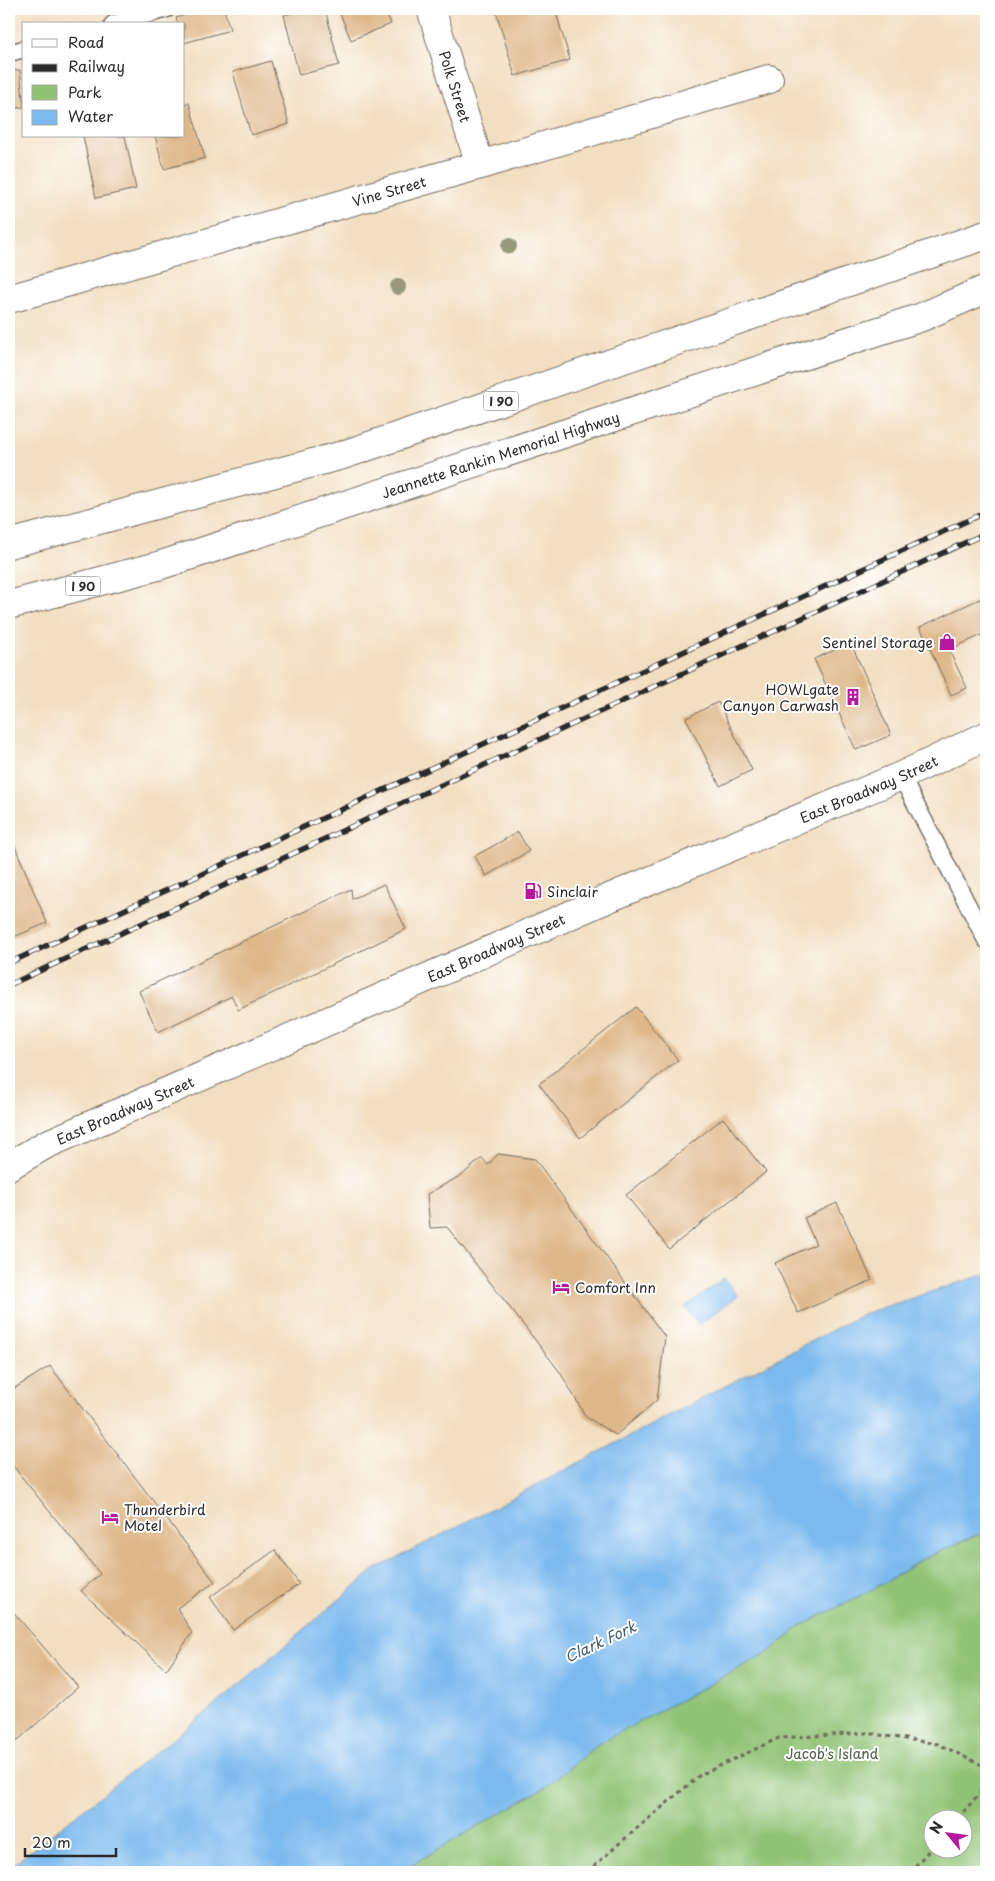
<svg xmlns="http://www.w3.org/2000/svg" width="995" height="1881" font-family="'Playpen Sans',sans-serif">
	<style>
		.green { fill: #90c374; stroke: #5e7750; fill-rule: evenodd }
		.water { fill: #7bb9ee; stroke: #53728c }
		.building { fill: #deb789 }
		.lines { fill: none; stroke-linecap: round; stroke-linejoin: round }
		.lane-casing { stroke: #716a5f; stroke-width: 19 }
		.street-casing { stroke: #716a5f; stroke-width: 30 }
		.secondary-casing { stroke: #716a5f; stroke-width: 30 }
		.highway-casing { stroke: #716a5f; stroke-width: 30 }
		.path { stroke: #716a5f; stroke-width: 3; stroke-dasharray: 4 4; stroke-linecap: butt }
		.lane { stroke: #fff; stroke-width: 16 }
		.street { stroke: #fff; stroke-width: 28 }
		.secondary { stroke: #fff; stroke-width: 28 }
		.highway { stroke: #fff; stroke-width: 28 }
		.rail-casing { stroke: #2b2b2b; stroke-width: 5.5 }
		.rail { stroke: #fff; stroke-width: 4; stroke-dasharray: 11; stroke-linecap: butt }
		.tree { fill: #98997c }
		.labels { text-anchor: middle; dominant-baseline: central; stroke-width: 4; stroke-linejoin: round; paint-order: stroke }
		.shield { fill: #fff; stroke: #6b6b6b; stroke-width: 1 }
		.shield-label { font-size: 12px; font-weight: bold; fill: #2b2b2b }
		.street-label { font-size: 14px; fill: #2b2b2b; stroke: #fff }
		.poi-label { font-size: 14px; fill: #2b2b2b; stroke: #fff; text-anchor: start }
		.park-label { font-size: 14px; fill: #4e6045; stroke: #fff }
		.water-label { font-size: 15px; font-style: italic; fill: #475d6f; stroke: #fff }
	</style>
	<rect width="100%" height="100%" fill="#fff"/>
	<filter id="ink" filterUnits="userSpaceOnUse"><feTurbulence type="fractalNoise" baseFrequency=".02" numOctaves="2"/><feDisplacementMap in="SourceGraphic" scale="10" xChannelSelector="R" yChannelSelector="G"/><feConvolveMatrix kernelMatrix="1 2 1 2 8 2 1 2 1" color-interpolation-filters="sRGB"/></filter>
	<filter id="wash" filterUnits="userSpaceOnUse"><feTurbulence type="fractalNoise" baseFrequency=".0096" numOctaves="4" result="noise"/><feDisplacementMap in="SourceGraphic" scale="20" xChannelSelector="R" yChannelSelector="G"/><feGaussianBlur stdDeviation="1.12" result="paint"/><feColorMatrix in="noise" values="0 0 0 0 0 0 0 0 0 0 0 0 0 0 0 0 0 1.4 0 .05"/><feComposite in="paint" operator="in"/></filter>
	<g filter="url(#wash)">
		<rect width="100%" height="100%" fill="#f2dec0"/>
		<!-- green -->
		<path class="green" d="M986 1531V1872H405L413 1864 547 1786 598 1744 769 1652 799 1627 886 1582 921 1560ZM932 1818H962V1848H932Z"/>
		<!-- water -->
		<path class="water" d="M986 1274V1531L921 1560 886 1582 799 1627 769 1652 598 1744 547 1786 413 1864 405 1872H9V1868L207 1712 374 1570 863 1314Z
			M724 1278 738 1296 698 1325 685 1307Z"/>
		<g id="blocks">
			<!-- building -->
			<path class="building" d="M206 9H224L230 30 184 43V24H178L176 18Z
				M308 9H325L339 65 299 75 284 15Z
				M338 9H385L391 24 351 40Z
				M505 9H555L570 60 515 76 496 11Z
				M271 61 289 124 251 135 233 72Z
				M20 70 24 107 9 109V71Z
				M189 103 205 158 164 169 155 136H184V104Z
				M83 136H125L136 189 96 198Z
				M986 596V633L949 650 967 688 951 695 920 627Z
				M851 643 891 735 856 750 814 659Z
				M718 702 752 770 720 786 686 718Z
				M9 832 47 923 9 939Z
				M518 832 529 851 486 876 475 856Z
				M384 884 406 929 238 1010 232 996 158 1032 139 991 351 889 352 899Z
				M636 1007 678 1060 580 1138 539 1084Z
				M723 1118 766 1172 669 1249 626 1195Z
				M498 1154 535 1159 665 1337 657 1400 616 1435 586 1417 560 1372 447 1227 430 1228 427 1194 462 1175 482 1158 488 1165Z
				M837 1203 872 1280 798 1313 775 1263 816 1244 804 1218Z
				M50 1366 215 1582 177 1608 192 1633 166 1670 81 1591 100 1574 9 1461V1380L15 1388Z
				M275 1550 299 1584 233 1630 210 1597Z
				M9 1607 78 1687 9 1748Z"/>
		</g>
	</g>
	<g filter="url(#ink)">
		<use href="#blocks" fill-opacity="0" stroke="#716a5f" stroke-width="1"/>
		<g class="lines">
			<!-- lane casing -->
			<g class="lane-casing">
				<path id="lane" d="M113 24 167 9
					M9 53 24 49
					M901 776 986 940"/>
			</g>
			<!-- street casing -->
			<g class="street-casing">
				<g id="street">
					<path id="s1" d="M431 9 480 165"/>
					<path id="s2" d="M9 299 480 165 769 79"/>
				</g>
			</g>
			<!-- secondary casing -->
			<g class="secondary-casing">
				<g id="secondary">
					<path id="s3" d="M9 1166 45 1145 609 898 901 776 986 736"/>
				</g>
			</g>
			<!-- highway casing -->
			<g class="highway-casing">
				<g id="highway">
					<path d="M9 544 343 455 986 235"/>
					<path id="s4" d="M9 605 158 566 922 317 986 289"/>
				</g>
			</g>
			<!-- path -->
			<path class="path" d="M958 1818 986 1786
				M588 1872 614 1848 700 1775 779 1738 867 1733 938 1744 986 1767
				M910 1872 932 1847"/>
			<!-- lane -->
			<use href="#lane" class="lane"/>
			<!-- street -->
			<use href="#street" class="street"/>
			<!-- secondary -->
			<use href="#secondary" class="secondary"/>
			<!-- highway -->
			<use href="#highway" class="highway"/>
			<!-- rail casing -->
			<g class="rail-casing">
				<path id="rail" d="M9 963 986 512
					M9 985 986 533"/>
			</g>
			<!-- rail -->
			<use href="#rail" class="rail"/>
		</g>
		<!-- trees -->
		<g class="tree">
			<circle cx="509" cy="246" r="8"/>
			<circle cx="398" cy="287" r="8"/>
		</g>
	</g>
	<!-- icons -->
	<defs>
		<g id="shop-bare" transform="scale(1.35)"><path d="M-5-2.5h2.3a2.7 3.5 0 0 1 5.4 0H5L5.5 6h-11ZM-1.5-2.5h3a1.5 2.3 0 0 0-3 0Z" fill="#b5179e" stroke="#fff" stroke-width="2.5" paint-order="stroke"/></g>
		<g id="building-bare" transform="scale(1.35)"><path d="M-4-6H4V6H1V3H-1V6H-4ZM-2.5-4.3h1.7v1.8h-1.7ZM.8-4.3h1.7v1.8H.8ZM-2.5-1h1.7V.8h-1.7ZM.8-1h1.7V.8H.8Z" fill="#b5179e" stroke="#fff" stroke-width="2.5" paint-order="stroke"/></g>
		<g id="fuel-bare" transform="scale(1.35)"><path d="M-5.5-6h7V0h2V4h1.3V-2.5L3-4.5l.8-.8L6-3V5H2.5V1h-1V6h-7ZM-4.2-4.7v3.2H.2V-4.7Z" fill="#b5179e" stroke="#fff" stroke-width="2.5" paint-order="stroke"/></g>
		<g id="hotel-bare" transform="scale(1.35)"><path d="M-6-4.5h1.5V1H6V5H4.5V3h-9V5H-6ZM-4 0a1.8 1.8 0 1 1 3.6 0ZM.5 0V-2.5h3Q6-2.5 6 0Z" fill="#b5179e" stroke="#fff" stroke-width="2.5" paint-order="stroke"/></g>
	</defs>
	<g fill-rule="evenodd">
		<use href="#shop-bare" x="947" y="642"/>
		<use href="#building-bare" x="853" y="697"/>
		<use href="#fuel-bare" x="533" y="891"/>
		<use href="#hotel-bare" x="561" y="1287"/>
		<use href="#hotel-bare" x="110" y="1517"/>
	</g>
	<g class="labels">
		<!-- shield labels -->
		<g class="shield">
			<rect x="483.5" y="391.5" width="35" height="19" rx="4"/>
			<rect x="65.5" y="576.5" width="35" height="19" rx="4"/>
		</g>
		<g class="shield-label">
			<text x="501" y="401">I 90</text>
			<text x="83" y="586">I 90</text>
		</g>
		<!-- street labels -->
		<g class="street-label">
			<text stroke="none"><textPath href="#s1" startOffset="81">Polk Street</textPath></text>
			<text stroke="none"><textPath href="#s2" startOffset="395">Vine Street</textPath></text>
			<text stroke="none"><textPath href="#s4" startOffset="514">Jeannette Rankin Memorial Highway</textPath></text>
			<text stroke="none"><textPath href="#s3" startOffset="939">East Broadway Street</textPath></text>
			<text stroke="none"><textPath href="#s3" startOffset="534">East Broadway Street</textPath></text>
			<text stroke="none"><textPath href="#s3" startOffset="129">East Broadway Street</textPath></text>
		</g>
		<!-- poi labels -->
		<g class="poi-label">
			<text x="933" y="642" text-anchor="end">Sentinel Storage</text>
			<text x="839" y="689" text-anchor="end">HOWLgate<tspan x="839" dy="16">Canyon Carwash</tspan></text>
			<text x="547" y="891">Sinclair</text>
			<text x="575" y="1287">Comfort Inn</text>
			<text x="124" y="1509">Thunderbird<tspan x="124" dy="16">Motel</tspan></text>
		</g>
		<!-- park labels -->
		<g class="park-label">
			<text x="832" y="1753">Jacob's Island</text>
		</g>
		<!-- water labels -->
		<g class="water-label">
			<text transform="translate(600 1641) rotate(-25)">Clark Fork</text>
		</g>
	</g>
	<!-- margin -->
	<rect width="995" height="1881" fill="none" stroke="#fff" stroke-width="30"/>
	<!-- legend -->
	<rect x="22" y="22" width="162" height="115" fill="#ffffff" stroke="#aaaaaa"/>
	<rect x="32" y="39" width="25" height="8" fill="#ffffff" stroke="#aaaaaa"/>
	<text x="68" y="48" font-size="15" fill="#2b2b2b">Road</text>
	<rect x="32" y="64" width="25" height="8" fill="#2b2b2b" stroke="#aaaaaa"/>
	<text x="68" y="72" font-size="15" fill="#2b2b2b">Railway</text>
	<rect x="32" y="85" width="25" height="15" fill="#90c374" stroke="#aaaaaa"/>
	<text x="68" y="98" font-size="15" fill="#2b2b2b">Park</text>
	<rect x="32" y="110" width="25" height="15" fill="#7bb9ee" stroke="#aaaaaa"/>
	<text x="68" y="122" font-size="15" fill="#2b2b2b">Water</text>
	<!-- north arrow -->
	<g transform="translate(948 1834) rotate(299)"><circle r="24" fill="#ffffff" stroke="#aaaaaa"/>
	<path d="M0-4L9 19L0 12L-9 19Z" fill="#b5179e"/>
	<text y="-8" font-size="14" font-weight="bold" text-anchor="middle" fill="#2b2b2b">N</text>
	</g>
	<!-- scale -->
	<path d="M25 1848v8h91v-8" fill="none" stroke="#2b2b2b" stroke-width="2.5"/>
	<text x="32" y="1848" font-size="15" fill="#2b2b2b" stroke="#ffffff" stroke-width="4" paint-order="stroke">20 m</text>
</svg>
